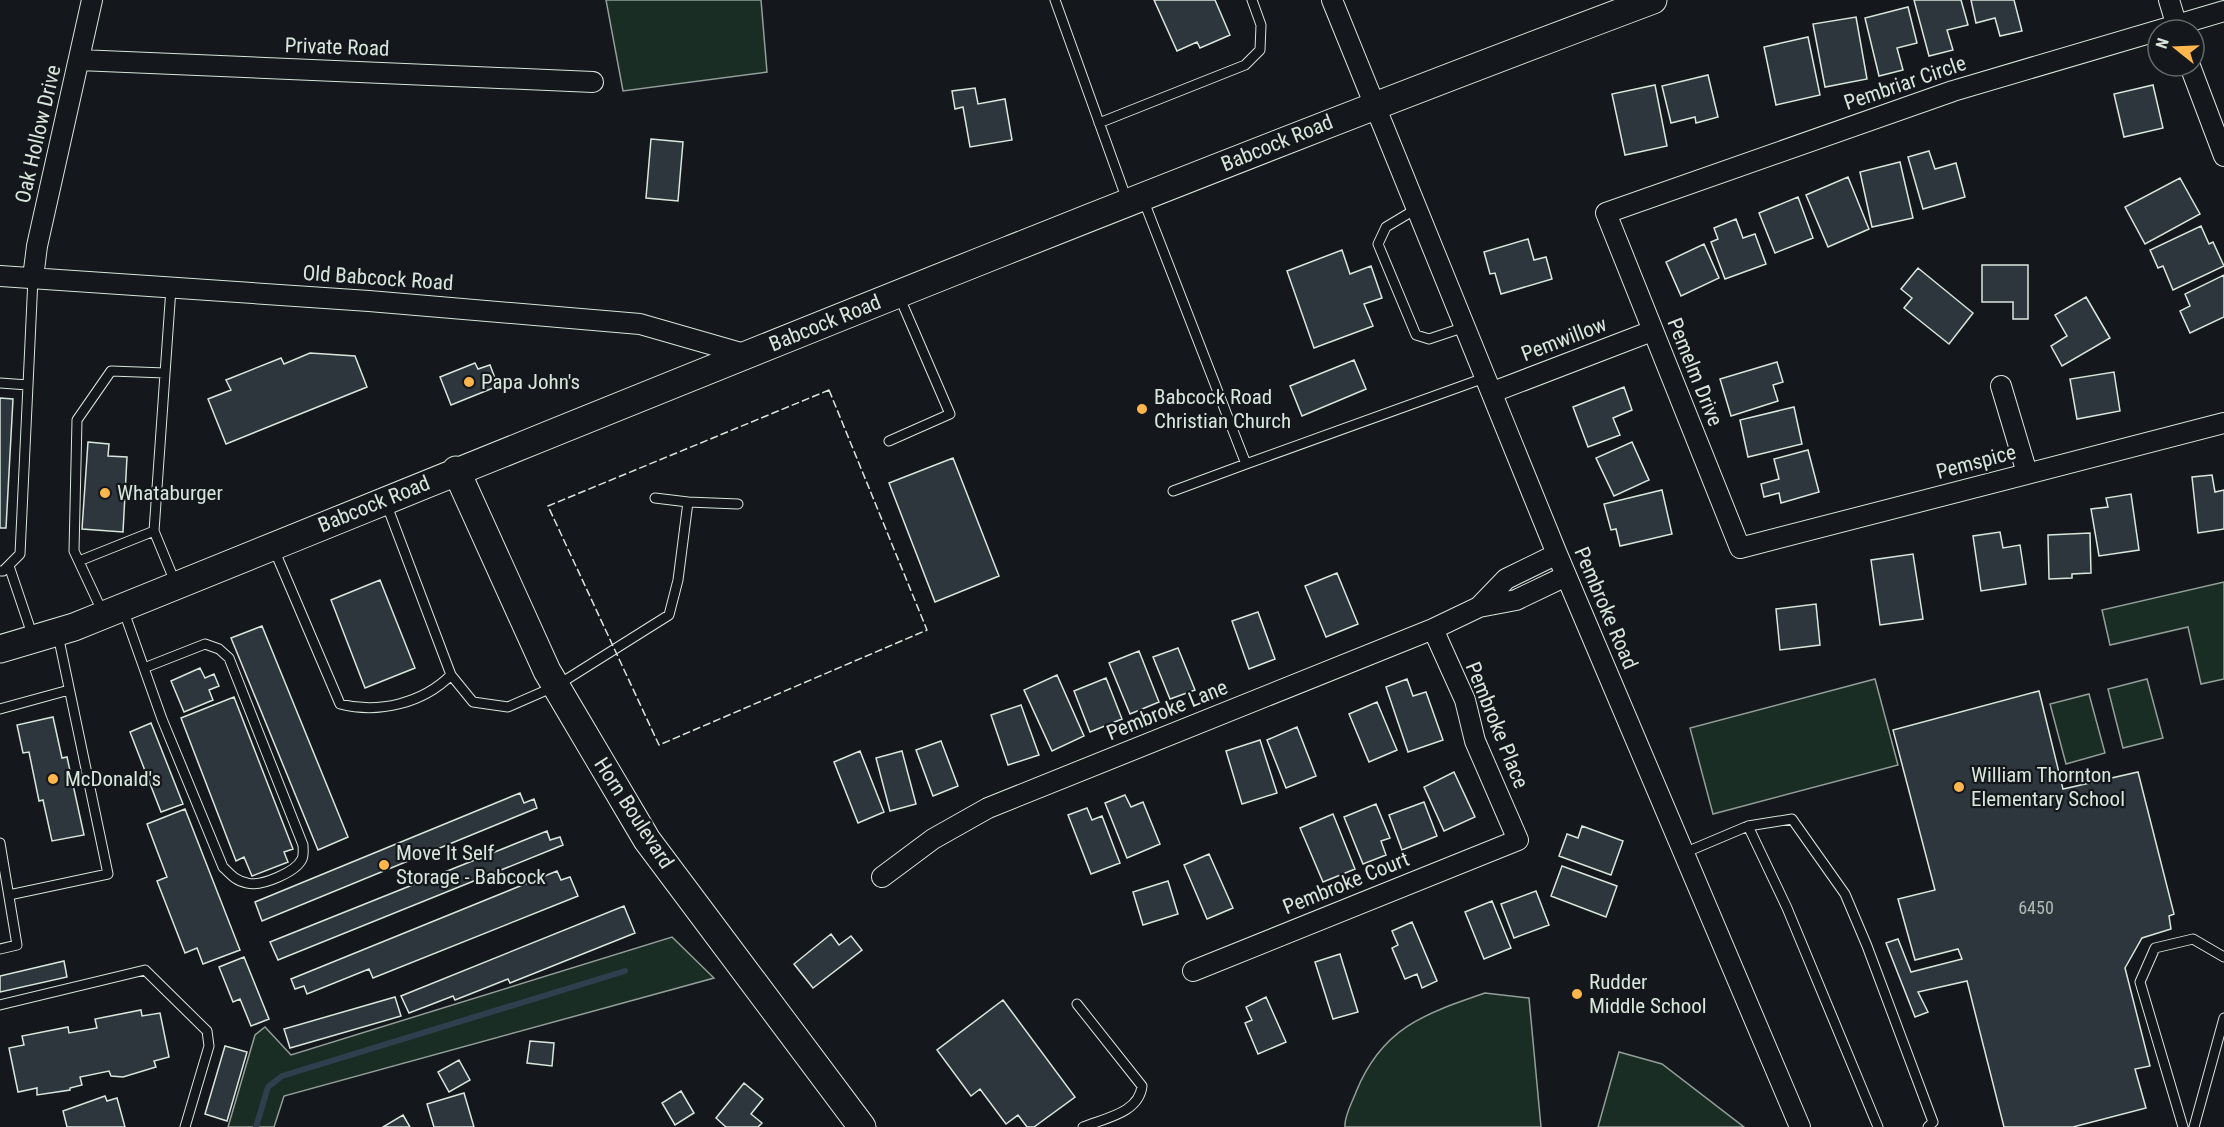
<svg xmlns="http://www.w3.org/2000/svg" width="2224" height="1127" font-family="'Roboto Condensed',sans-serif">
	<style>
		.green { fill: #1a2d24; stroke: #939e99; stroke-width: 1.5 }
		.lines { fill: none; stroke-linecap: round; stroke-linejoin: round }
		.stream { stroke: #2f3f4d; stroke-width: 6 }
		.building { fill: #2c363c; stroke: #d8e6dc; stroke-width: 1.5 }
		.lane-casing { stroke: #d8e6dc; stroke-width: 11 }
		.street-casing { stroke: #d8e6dc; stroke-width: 22 }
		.secondary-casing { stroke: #d8e6dc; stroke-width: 29 }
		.lane { stroke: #14181c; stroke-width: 9 }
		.street { stroke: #14181c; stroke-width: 20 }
		.secondary { stroke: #14181c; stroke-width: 27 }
		.fence { stroke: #d8e6dc; stroke-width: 1.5; stroke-dasharray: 8 3; stroke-linecap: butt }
		.poi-dot { fill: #ffb74d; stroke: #14181c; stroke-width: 2 }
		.labels { text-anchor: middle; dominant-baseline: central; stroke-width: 4.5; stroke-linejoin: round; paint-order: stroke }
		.number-label { font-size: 18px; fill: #adbab4 }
		.street-label { font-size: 21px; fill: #d8e6dc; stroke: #14181c }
		.poi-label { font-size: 21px; fill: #d8e6dc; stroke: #14181c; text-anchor: start }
	</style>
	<rect width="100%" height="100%" fill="#14181c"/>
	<!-- green -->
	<path class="green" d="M606 0H761L767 72 623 91Z
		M2224 582V679L2201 684 2188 627 2110 645 2102 610Z
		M1875 679 1898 765 1713 814 1690 728Z
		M2147 679 2163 738 2123 748 2108 689Z
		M2089 694 2105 753 2066 764 2050 704Z
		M672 937 714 978 284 1096 274 1127H228L255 1035 265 1027 291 1055Z
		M1485 993 1529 998 1541 1127H1345C1344 1116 1352 1103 1356 1092 1382 1028 1424 1014 1485 993Z
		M1619 1052 1662 1064 1744 1127H1598Z"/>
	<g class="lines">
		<!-- stream -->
		<path class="stream" d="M256 1127 268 1087 282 1076 625 971"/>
	</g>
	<!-- building -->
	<path class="building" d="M1154 0H1215L1230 35 1200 48 1197 42 1177 51Z
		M1914 0H1961L1968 25 1947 30 1953 50 1929 56Z
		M1971 0H2014L2022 31 2000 36 1995 18 1976 23Z
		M1908 7 1917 43 1897 48 1903 70 1879 76 1865 18Z
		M1856 17 1867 79 1825 87 1813 24Z
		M1808 37 1820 95 1776 105 1764 47Z
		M1708 75 1718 117 1696 123 1695 117 1671 123 1662 86Z
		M1655 85 1667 146 1625 155 1612 94Z
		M2153 85 2163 128 2124 137 2114 94Z
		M975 88 978 104 1005 99 1012 140 970 147 963 107 955 109 952 91Z
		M651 139 683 142 678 201 646 198Z
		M1929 151 1935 169 1956 163 1965 197 1923 209 1908 157Z
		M1900 162 1913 218 1872 227 1860 172Z
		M1848 177 1869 229 1828 247 1806 195Z
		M2180 178 2200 214 2145 244 2125 207Z
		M1798 197 1813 238 1775 253 1759 213Z
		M1736 219 1743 238 1755 234 1766 264 1725 279 1711 242 1718 239 1714 228Z
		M2201 226 2209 244 2213 242 2224 266 2173 290 2163 266 2158 268 2150 250Z
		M1528 239 1534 260 1546 257 1552 279 1501 294 1495 273 1490 274 1484 252Z
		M1704 244 1719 278 1681 296 1666 262Z
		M1342 250 1350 274 1371 266 1382 298 1364 304 1373 326 1314 348 1287 271Z
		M1982 265H2028V319H2013V302H1982Z
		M1918 268 1973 313 1949 344 1904 308 1912 298 1901 289Z
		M2224 275V317L2190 333 2180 311 2190 306 2185 294Z
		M2086 297 2110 338 2062 366 2051 346 2067 336 2055 315Z
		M310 353 355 356 367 387 226 444 208 399 231 390 226 380 281 358 284 364Z
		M1354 360 1366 389 1302 416 1290 386Z
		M1777 362 1783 382 1773 385 1778 401 1731 416 1720 379Z
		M475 363 478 369 490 365 498 386 451 405 440 377Z
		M2114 372 2120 411 2077 419 2070 379Z
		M1624 387 1632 410 1613 418 1620 435 1588 447 1573 407Z
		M0 398 13 399 6 528H0Z
		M1794 407 1802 444 1748 457 1740 420Z
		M88 442 109 444 108 456 127 457 123 532 82 529Z
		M1632 442 1649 480 1614 496 1596 458Z
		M1808 450 1819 492 1781 503 1779 493 1764 497 1761 484 1779 479 1774 459Z
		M953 458 999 576 935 602 889 483Z
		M2212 475 2215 492 2224 490V529L2198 533 2192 477Z
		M1662 490 1672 534 1620 546 1616 529 1611 530 1604 504Z
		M2131 494 2139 550 2099 556 2091 509 2108 507 2106 498Z
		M2000 532 2003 548 2020 545 2026 584 1981 591 1973 536Z
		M2090 533 2091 573 2072 574V578L2049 579 2048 535Z
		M1913 554 1923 619 1880 625 1871 560Z
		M1337 573 1358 624 1326 637 1305 586Z
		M380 580 415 668 365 688 331 600Z
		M1816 604 1820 645 1780 650 1776 609Z
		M1258 612 1275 659 1249 669 1232 621Z
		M262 626 348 837 318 850 231 638Z
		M1178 648 1195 690 1170 699 1153 657Z
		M1139 651 1159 702 1130 714 1109 663Z
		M200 668 205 678 214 674 219 686 209 690 213 700 184 712 171 681Z
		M1057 675 1084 736 1052 751 1024 690Z
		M1106 678 1122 719 1090 732 1074 691Z
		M1407 679 1413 696 1426 692 1443 740 1408 752 1386 687Z
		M2039 691 2063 789 2138 772 2174 914 2169 916 2171 929 2142 938 2125 968 2150 1066 2135 1069 2146 1108 2073 1127H2004L1967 981 1918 992 1928 1012 1915 1017 1886 943 1898 939 1911 972 1962 959 1958 949 1915 960 1898 899 1935 890 1893 730Z
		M234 697 293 849 284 852 288 862 252 876 244 857 236 861 181 718Z
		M1377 702 1397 750 1369 762 1349 714Z
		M1021 705 1039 755 1008 765 991 715Z
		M53 717 62 758 67 757 84 835 52 841 43 800 39 801 29 752 23 753 17 725Z
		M151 723 183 804 161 812 130 732Z
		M1297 727 1316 776 1286 788 1267 740Z
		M1260 740 1277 793 1242 804 1226 751Z
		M941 741 958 786 933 796 916 750Z
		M860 751 884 812 858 823 834 762Z
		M902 751 916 804 890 811 876 758Z
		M1454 772 1475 817 1444 831 1424 787Z
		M520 793 524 803 534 799 537 808 262 921 255 902Z
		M1125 795 1131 807 1143 802 1160 844 1127 858 1105 803Z
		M1424 802 1437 836 1402 850 1389 815Z
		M1376 804 1390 838 1381 841 1386 855 1363 864 1344 817Z
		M1087 808 1092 820 1102 816 1120 863 1091 874 1068 815Z
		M185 809 240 950 203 964 197 948 185 953 157 881 167 877 147 824Z
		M1333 814 1355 869 1323 882 1300 828Z
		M1582 826 1623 841 1611 875 1559 856 1567 834 1578 838Z
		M547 831 550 840 560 837 563 845 278 960 270 942Z
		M1209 854 1233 908 1207 919 1184 865Z
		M1562 866 1617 886 1606 917 1551 896Z
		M557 871 561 880 570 877 578 896 373 978 369 969 307 994 304 986 295 989 291 979Z
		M1168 881 1178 914 1143 925 1133 892Z
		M1536 891 1549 925 1514 938 1501 904Z
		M1492 901 1511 948 1484 959 1465 912Z
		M624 906 635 933 510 983 508 979 455 1000 453 996 409 1013 401 996Z
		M1412 922 1437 981 1422 988 1417 974 1405 979 1392 948 1398 945 1392 931Z
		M831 934 839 945 851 936 862 950 813 988 794 964Z
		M1340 954 1358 1012 1333 1019 1315 962Z
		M244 957 269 1019 251 1026 240 999 233 1002 219 967Z
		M64 961 67 977 0 992V976Z
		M395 997 401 1016 290 1048 284 1029Z
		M1266 997 1286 1042 1258 1054 1245 1023 1252 1020 1246 1007Z
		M1003 1000 1075 1097 1034 1127H1027L1018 1115 1006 1124 980 1089 971 1096 937 1050Z
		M141 1010 142 1016 160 1013 169 1057 154 1061 156 1067 123 1077 111 1076 109 1071 80 1077 82 1085 70 1088V1090L37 1095V1088L18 1092 9 1048 24 1045 22 1036 68 1027 69 1033 97 1028 95 1019Z
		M530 1041 554 1043 552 1066 527 1063Z
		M225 1046 247 1052 227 1121 205 1114Z
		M459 1060 470 1080 449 1092 438 1072Z
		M744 1083 763 1099 751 1114 762 1123 758 1127H726L716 1118Z
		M681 1091 694 1113 675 1125 662 1103Z
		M464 1093 474 1127H434L427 1104Z
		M105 1096 107 1101 117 1098 125 1127H67L63 1111Z
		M403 1115 410 1127H383Z"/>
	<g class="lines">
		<!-- lane casing -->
		<g class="lane-casing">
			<path id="lane" d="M1055 0 1127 200
				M1099 123 1245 65 1260 50 1261 25 1252 0
				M1143 199 1246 464 1487 377
				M1416 209 1386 227 1378 244 1416 335 1429 339 1465 327
				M171 288 154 531 175 582
				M0 383 28 385 20 554 3 571H0
				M28 385 33 278
				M889 441 950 414 899 296
				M1173 491 1246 464
				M688 502 738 504
				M273 547 340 704C379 714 423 703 451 675L386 503
				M79 561 154 531
				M9 566 33 637
				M123 609 162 719 223 867C231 875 236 881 247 883 261 887 296 872 302 859 304 855 303 850 303 845L229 658 219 649 205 644 144 668
				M103 613 74 551 77 420 111 371 165 373
				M451 675 473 702 508 707 556 686 669 615 678 580 688 502 655 498
				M0 709 69 690
				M1748 826 1792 819 1845 894 1867 946 1933 1122 1928 1127
				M0 843 17 945 0 949
				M1684 853 1748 826 1787 908 1878 1127
				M9 895 108 874 58 635
				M1077 1004 1142 1086C1139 1113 1105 1118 1083 1127
				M0 1005 145 970 207 1031 209 1046 185 1127
				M2183 1127 2140 982 2155 948 2193 939 2224 957
				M2194 1127 2224 1018"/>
		</g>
		<!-- street casing -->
		<g class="street-casing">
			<path id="street" d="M1332 0 1557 554 1800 1127
				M2169 0 2178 30
				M2224 11 1953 91 1606 213 1740 548 2224 423
				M79 60 593 82
				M2190 66 2224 156
				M0 276 369 301 640 324 748 355
				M33 278 37 246 92 0
				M2001 386 2027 473
				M1493 392 1652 331
				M1479 607 1506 579 1557 554
				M882 877 933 839 988 808 1433 629 1479 607 1516 600 1566 576
				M1193 971 1518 840 1475 741 1465 700 1433 629"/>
		</g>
		<!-- secondary casing -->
		<g class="secondary-casing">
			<path id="secondary" d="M456 470 547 671 647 840 862 1127
				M0 649 74 627C599 415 1123 199 1653 0"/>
		</g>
		<!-- lane -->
		<use href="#lane" class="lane"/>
		<!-- street -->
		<use href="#street" class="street"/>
		<!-- secondary -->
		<use href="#secondary" class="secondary"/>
		<!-- fence -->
		<path class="fence" d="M829 390 927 630 659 745 548 506Z"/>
	</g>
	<!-- markers -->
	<g class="poi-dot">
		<circle cx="469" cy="382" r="6"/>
		<circle cx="1142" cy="409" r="6"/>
		<circle cx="105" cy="493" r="6"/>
		<circle cx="53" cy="779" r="6"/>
		<circle cx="1959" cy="787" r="6"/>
		<circle cx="384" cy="865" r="6"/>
		<circle cx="1577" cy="994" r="6"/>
	</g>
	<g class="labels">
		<!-- number labels -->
		<g class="number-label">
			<text x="2036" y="907">6450</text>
		</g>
		<!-- street labels -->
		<g class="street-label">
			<text transform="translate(337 47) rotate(2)">Private Road</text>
			<text transform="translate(1905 83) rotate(-19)">Pembriar Circle</text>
			<text transform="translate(38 134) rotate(-77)">Oak Hollow Drive</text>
			<text transform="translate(1277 143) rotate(-22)">Babcock Road</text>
			<text transform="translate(378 278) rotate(4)">Old Babcock Road</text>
			<text transform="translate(825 323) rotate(-22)">Babcock Road</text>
			<text transform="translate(1564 339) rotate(-21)">Pemwillow</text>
			<text transform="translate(1695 372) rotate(68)">Pemelm Drive</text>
			<text transform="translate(1976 462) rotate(-15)">Pemspice</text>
			<text transform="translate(374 504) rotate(-22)">Babcock Road</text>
			<text transform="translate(1606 608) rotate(67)">Pembroke Road</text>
			<text transform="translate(1167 710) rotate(-22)">Pembroke Lane</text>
			<text transform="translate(1497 725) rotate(68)">Pembroke Place</text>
			<text transform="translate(634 813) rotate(57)">Horn Boulevard</text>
			<text transform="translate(1346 883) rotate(-22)">Pembroke Court</text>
		</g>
		<!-- poi labels -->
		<g class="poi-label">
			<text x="481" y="382">Papa John's</text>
			<text x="1154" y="397">Babcock Road<tspan x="1154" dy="24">Christian Church</tspan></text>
			<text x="117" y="493">Whataburger</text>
			<text x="1971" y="775">William Thornton<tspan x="1971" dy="24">Elementary School</tspan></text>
			<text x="65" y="779">McDonald's</text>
			<text x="396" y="853">Move It Self<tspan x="396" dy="24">Storage - Babcock</tspan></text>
			<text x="1589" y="982">Rudder<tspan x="1589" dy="24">Middle School</tspan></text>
		</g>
	</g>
	<!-- north arrow -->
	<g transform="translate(2176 48) rotate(288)"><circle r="28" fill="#14181c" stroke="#626a69" stroke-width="1.5"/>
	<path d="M0-4.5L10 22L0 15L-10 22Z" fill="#ffb74d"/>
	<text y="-9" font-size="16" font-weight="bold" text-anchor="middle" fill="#d8e6dc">N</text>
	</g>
</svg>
